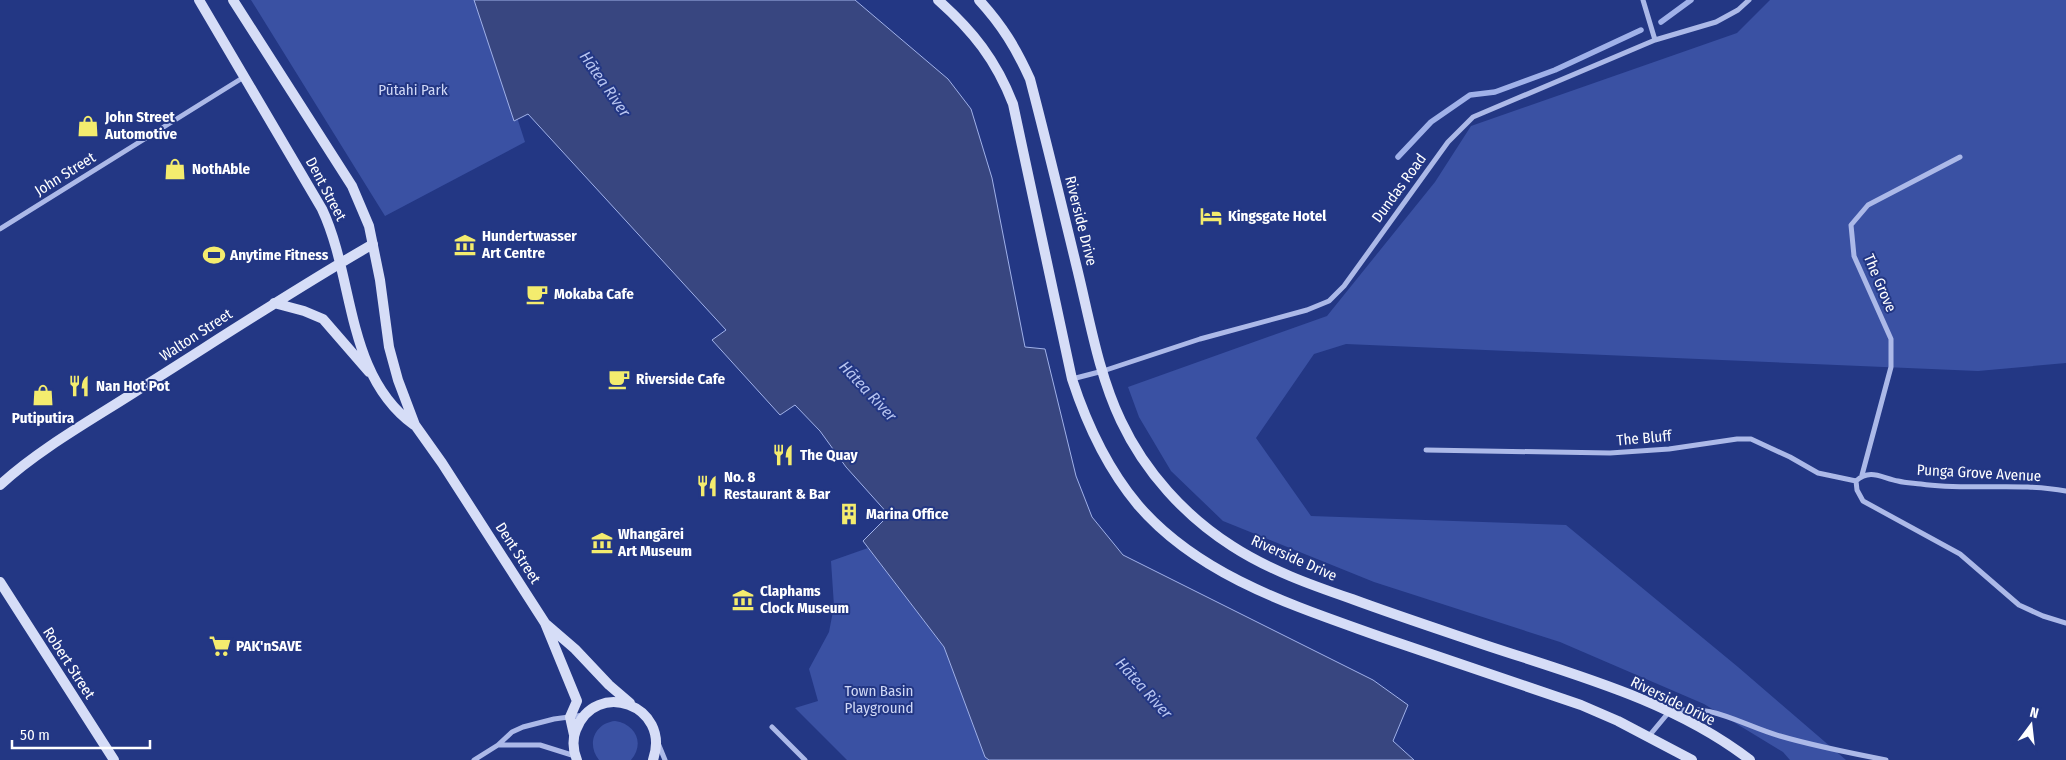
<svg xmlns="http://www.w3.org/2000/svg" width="2066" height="760" font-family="'Fira Sans Condensed',sans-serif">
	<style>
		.green { fill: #3a51a3 }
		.water { fill: #384680; stroke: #a0b1e9 }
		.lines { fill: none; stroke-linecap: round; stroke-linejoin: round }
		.stream { stroke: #a0b1e9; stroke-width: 5.5 }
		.street { stroke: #acb9e8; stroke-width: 5 }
		.secondary { stroke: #d6ddf7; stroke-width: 10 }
		.labels { text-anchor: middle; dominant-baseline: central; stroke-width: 4; stroke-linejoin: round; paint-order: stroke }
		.park-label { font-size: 15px; fill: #d0d8f6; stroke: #233784 }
		.poi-label { font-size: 15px; font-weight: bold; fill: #fff; stroke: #233784; text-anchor: start }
		.street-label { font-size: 15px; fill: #fff; stroke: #233784 }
		.water-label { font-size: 16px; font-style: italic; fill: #b7c4f0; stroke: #233784 }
	</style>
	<rect width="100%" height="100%" fill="#233784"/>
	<!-- green -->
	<path class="green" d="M251 0H479L525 142 385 216Z
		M1770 0H2066V363L1978 371 1346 344 1314 354 1256 438 1311 516 1566 525 1738 667 1846 760H1790L1783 752 1704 704 1560 642 1374 582 1223 521 1171 471 1139 417 1128 387 1327 316 1435 182 1471 126 1737 33Z
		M868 548 944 647 985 757 989 760H847L795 708 818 701 809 669 829 632 834 606 831 561Z
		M615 721C636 724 645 744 631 760H599C586 744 595 723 615 721Z"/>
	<!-- water -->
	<path class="water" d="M474 0H855L948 79 971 109 992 178 1025 347 1045 349 1076 476 1092 517 1123 555 1373 680 1408 705 1393 741 1414 760H989L985 757 944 647 863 541 889 515 846 467 820 431 795 405 780 415 712 340 726 330 528 114 514 121Z"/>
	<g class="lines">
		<!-- stream -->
		<path class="stream" d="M1661 22 1691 0
			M1398 157 1431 122 1470 95 1495 92 1555 70 1641 30"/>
		<!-- street -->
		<path class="street" d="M1643 0 1655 40
			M0 229 244 77
			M1072 379 1103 371 1200 339 1307 310 1329 301 1344 286 1448 142 1473 117 1655 40 1716 22 1738 10 1749 0
			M1426 450 1610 453 1669 449 1737 439H1751L1790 457 1818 473 1856 481
			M1862 475 1891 367V339L1854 256 1851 225 1868 205 1960 157
			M2066 491C2018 482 1969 491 1921 484 1913 483 1905 483 1898 481 1882 478 1870 468 1856 481L1857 490 1863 501 1960 554 2019 605 2043 616 2066 623
			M772 727 805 760
			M1649 736 1669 712C1711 702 1741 725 1780 736 1814 746 1850 753 1886 760
			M658 743 665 760
			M499 745H540L575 756
			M474 760 498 745 512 732 523 727 554 719 584 715"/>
		<!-- secondary -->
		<path class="secondary" d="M199 0 322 209C355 279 345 375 414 425
			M233 0 352 186 369 226 380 280 389 347 398 380 415 425 442 463 545 623 577 701 570 717 574 735
			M938 0C973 31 996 60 1013 104L1072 379C1087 425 1107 468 1138 505 1200 577 1295 606 1381 637 1447 660 1514 682 1581 705L1618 721 1692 760
			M979 0C1002 25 1016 48 1030 79 1046 140 1061 202 1076 264 1089 316 1098 373 1121 421 1145 472 1185 516 1232 546 1269 570 1311 585 1352 599 1398 616 1444 631 1491 647 1579 676 1675 702 1750 760
			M274 303 304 311 323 319 369 372
			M0 485C39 449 93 419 138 390 216 341 293 290 373 244
			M0 582 114 760
			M546 624 575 649 609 685 630 703
			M577 760C573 750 572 740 576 730 595 678 672 705 653 760"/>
	</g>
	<!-- icons -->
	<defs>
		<g id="shop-bare" transform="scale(1.725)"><path d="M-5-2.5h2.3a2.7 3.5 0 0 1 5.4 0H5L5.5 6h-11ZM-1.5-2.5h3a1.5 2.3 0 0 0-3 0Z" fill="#f4ec6e" stroke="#233784" stroke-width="2.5" paint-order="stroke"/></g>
		<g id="hotel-bare" transform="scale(1.725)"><path d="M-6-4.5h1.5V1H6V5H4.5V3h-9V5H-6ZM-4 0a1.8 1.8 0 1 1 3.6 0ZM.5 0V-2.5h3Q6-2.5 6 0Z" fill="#f4ec6e" stroke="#233784" stroke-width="2.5" paint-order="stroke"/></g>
		<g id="museum-bare" transform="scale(1.725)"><path d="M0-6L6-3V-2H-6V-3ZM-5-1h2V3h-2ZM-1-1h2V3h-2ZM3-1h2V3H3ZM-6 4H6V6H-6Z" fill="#f4ec6e" stroke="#233784" stroke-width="2.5" paint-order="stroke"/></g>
		<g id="stadium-bare" transform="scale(1.725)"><path d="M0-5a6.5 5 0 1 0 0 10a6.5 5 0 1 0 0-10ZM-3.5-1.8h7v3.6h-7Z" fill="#f4ec6e" stroke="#233784" stroke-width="2.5" paint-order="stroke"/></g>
		<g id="cafe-bare" transform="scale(1.725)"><path d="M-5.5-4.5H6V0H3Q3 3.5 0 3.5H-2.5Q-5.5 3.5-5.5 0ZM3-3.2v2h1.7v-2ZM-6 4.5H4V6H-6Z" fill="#f4ec6e" stroke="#233784" stroke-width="2.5" paint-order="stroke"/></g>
		<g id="restaurant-bare" transform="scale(1.725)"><path d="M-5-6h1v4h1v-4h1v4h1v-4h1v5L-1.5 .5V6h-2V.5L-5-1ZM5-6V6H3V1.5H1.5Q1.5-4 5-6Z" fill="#f4ec6e" stroke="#233784" stroke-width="2.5" paint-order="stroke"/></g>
		<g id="building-bare" transform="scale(1.725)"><path d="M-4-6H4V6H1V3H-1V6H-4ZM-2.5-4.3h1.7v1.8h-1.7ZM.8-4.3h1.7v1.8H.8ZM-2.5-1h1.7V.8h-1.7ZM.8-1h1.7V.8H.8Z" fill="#f4ec6e" stroke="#233784" stroke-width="2.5" paint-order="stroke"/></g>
		<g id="supermarket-bare" transform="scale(1.725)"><path d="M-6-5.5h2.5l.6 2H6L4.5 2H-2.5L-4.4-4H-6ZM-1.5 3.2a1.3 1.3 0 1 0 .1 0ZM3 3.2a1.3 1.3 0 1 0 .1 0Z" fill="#f4ec6e" stroke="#233784" stroke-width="2.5" paint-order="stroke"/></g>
	</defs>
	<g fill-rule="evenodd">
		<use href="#shop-bare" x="88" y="126"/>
		<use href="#shop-bare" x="175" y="169"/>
		<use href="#hotel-bare" x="1211" y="216"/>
		<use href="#museum-bare" x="465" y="245"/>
		<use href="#stadium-bare" x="214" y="255"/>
		<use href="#cafe-bare" x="537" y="294"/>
		<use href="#cafe-bare" x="619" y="379"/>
		<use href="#restaurant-bare" x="79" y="386"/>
		<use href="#shop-bare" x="43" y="395"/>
		<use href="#restaurant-bare" x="783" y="455"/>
		<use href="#restaurant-bare" x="707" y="486"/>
		<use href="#building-bare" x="849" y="514"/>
		<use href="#museum-bare" x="602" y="543"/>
		<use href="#museum-bare" x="743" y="600"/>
		<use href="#supermarket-bare" x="220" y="646"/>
	</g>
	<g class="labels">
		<!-- park labels -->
		<g class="park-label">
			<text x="413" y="90">Pūtahi Park</text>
			<text x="879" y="691">Town Basin<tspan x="879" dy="17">Playground</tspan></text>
		</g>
		<!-- poi labels -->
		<g class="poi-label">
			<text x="105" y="117">John Street<tspan x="105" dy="17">Automotive</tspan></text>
			<text x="192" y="169">NothAble</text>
			<text x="1228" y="216">Kingsgate Hotel</text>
			<text x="482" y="236">Hundertwasser<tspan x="482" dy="17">Art Centre</tspan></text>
			<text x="230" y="255">Anytime Fitness</text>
			<text x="554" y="294">Mokaba Cafe</text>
			<text x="636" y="379">Riverside Cafe</text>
			<text x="96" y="386">Nan Hot Pot</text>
			<text x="43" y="418" text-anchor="middle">Putiputira</text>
			<text x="800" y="455">The Quay</text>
			<text x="724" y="477">No. 8<tspan x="724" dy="17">Restaurant &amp; Bar</tspan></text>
			<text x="866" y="514">Marina Office</text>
			<text x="618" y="534">Whangārei<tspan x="618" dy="17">Art Museum</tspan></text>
			<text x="760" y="591">Claphams<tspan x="760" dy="17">Clock Museum</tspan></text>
			<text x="236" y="646">PAK'nSAVE</text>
		</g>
		<!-- street labels -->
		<g class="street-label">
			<text transform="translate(65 174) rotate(-32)">John Street</text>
			<text transform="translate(1399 188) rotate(-54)">Dundas Road</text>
			<text transform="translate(326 189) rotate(62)">Dent Street</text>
			<text transform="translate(1081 221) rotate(76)">Riverside Drive</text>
			<text transform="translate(1880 283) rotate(67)">The Grove</text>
			<text transform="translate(196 335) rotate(-33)">Walton Street</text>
			<text transform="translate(1644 438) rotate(-5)">The Bluff</text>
			<text transform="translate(1979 473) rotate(3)">Punga Grove Avenue</text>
			<text transform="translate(518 553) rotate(57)">Dent Street</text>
			<text transform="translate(1294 558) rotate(24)">Riverside Drive</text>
			<text transform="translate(69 663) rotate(57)">Robert Street</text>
			<text transform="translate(1673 701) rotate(26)">Riverside Drive</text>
		</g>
		<!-- water labels -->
		<g class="water-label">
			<text transform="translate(605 84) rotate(55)">Hātea River</text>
			<text transform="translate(868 391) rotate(47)">Hātea River</text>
			<text transform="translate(1144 688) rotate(48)">Hātea River</text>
		</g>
	</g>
	<!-- north arrow -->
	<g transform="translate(2031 725) rotate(15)" stroke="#233784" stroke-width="4" paint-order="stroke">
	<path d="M0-4L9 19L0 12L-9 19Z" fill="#ffffff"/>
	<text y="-8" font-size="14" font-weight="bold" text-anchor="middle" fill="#ffffff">N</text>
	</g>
	<!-- scale -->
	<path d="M12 740v8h138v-8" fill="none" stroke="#ffffff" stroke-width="2.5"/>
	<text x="20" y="740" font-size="15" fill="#ffffff" stroke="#233784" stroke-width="4" paint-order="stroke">50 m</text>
</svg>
